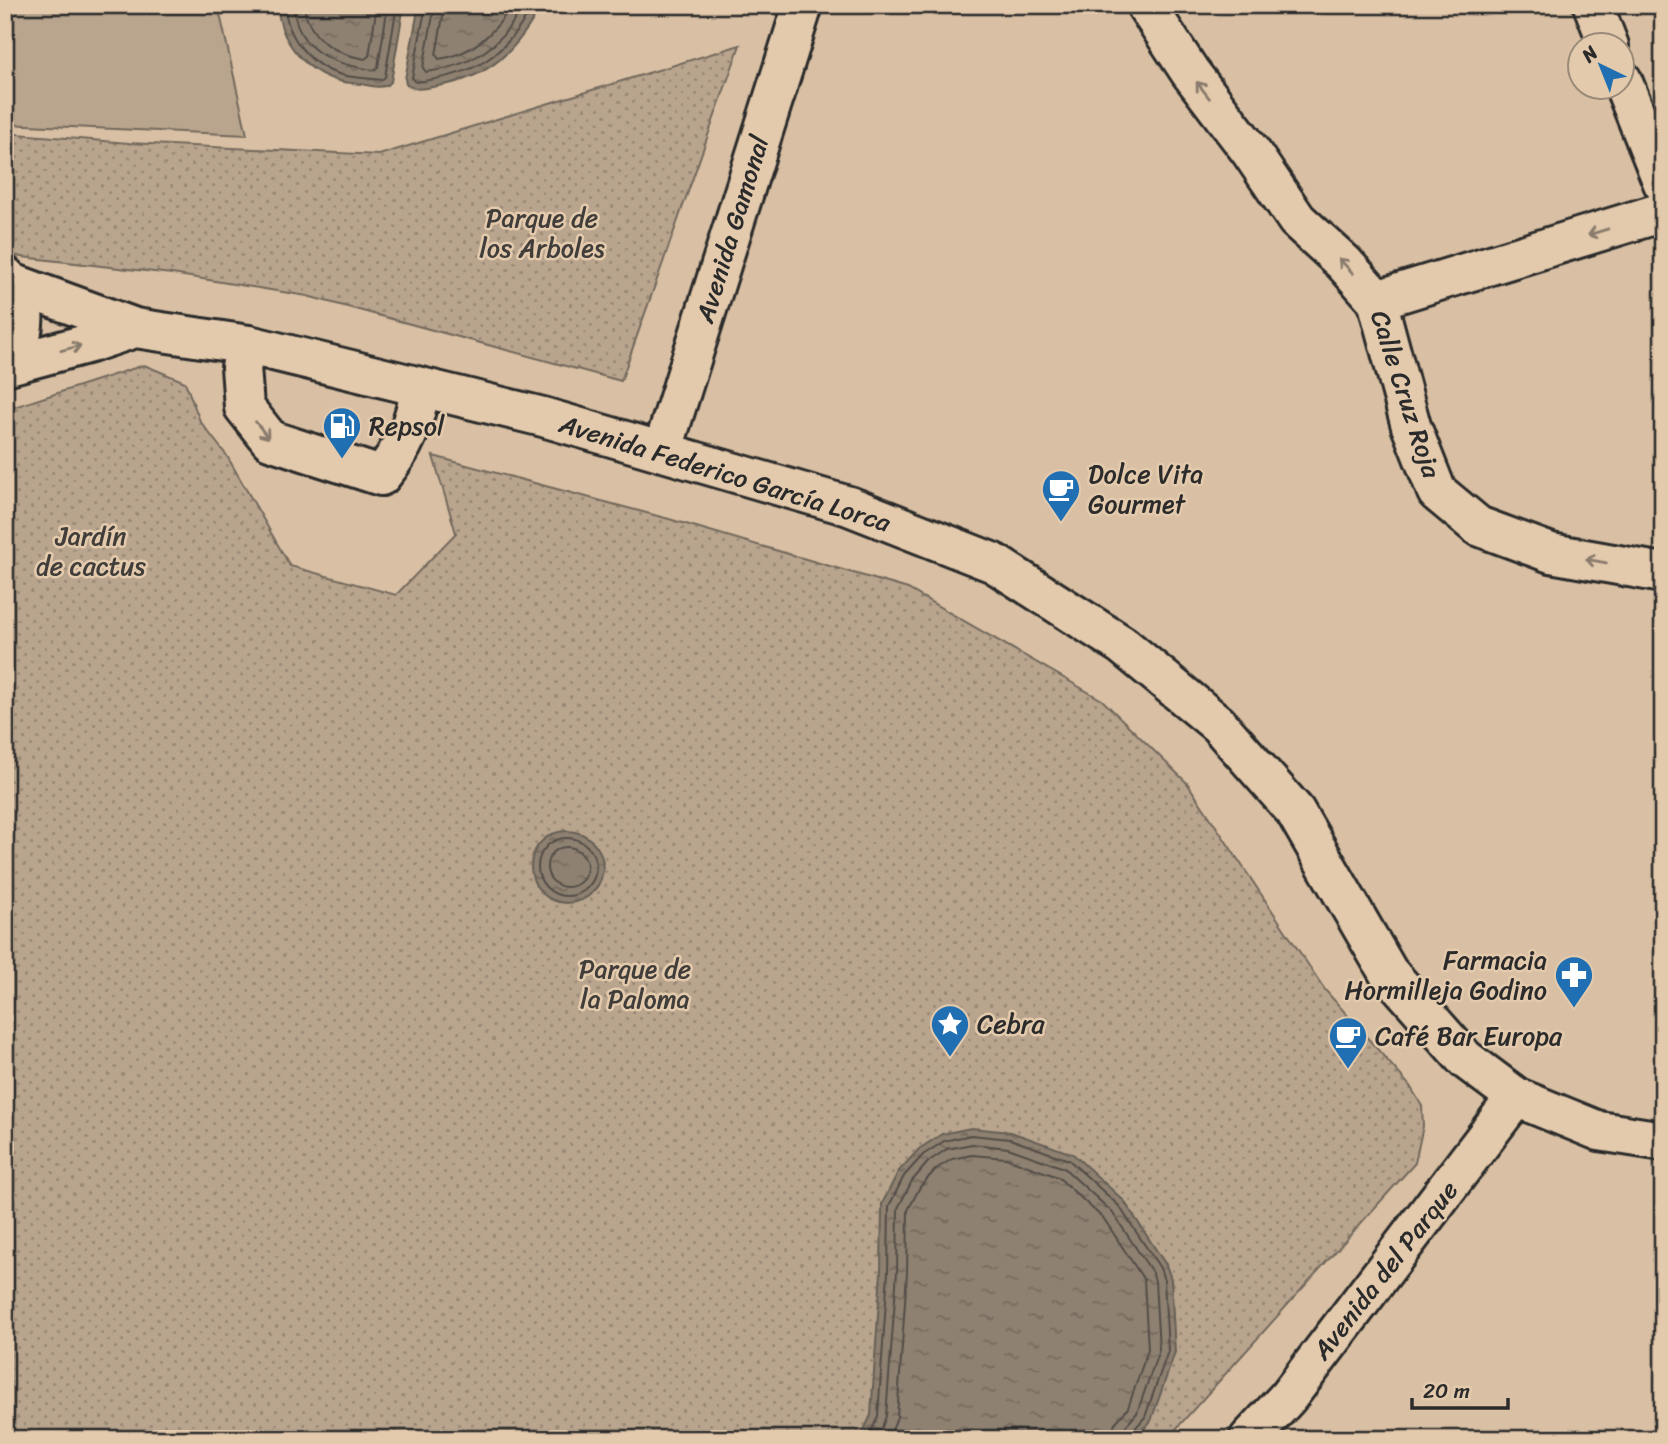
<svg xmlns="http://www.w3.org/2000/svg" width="1668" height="1444" font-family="Sriracha,sans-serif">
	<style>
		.grass { fill: #b9a58e; stroke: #72685c; stroke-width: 2 }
		.park { fill: url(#park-dots); stroke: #72685c; stroke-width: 2 }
		.water { fill: url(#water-ripples); stroke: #665f55; stroke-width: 2 }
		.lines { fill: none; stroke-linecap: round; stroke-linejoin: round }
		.shore { stroke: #534d47; stroke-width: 2 }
		.minor-casing { stroke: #2b2b2b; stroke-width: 44 }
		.minor { stroke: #e4caac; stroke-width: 38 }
		.oneway { stroke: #887a6c }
		.labels { text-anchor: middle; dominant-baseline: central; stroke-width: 5; stroke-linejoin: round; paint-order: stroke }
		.park-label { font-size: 26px; fill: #403d3a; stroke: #e4caac }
		.street-label { font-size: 26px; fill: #2b2b2b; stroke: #e4caac }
		.poi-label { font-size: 26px; fill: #2b2b2b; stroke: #e4caac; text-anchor: start }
	</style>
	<defs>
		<pattern id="park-dots" width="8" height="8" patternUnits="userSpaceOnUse" patternTransform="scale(1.75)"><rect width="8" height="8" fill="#b9a58e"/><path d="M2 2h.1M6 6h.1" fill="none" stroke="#978774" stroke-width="1.8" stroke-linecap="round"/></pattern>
		<pattern id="water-ripples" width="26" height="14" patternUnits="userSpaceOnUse" patternTransform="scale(1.75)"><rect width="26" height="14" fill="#8e8171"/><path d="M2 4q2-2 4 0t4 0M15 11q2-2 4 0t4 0" fill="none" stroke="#746a5d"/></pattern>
	</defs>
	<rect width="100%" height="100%" fill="#d9c0a4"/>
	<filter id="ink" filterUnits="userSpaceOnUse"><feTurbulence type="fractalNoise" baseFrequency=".0143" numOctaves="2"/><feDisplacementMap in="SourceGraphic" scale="14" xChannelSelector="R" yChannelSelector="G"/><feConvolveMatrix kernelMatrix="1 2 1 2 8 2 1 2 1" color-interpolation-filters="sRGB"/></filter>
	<g filter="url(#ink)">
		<!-- grass -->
		<path class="grass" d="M5 5H218L247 135 5 124Z"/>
		<!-- park -->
		<path class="park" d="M740 45 621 381 307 296 172 274 5 255V133L129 143 379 155Z
			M144 365 185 382 200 421 227 456 290 566 396 595 456 533 433 456 669 519 908 589 1102 700 1187 783 1325 990 1410 1086 1422 1106 1423 1126 1415 1163 1167 1439H5V410Z"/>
		<!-- water -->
		<path class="water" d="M278 5H404L391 82C383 90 372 86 361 84 354 83 346 83 339 81 306 72 278 40 278 5Z
			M419 5H541C518 50 489 78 438 86 426 88 416 92 406 84L405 79Z
			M531 867a36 36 0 1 1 72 0a36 36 0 1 1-72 0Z
			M971 1128 1011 1132 1073 1154 1124 1201 1166 1265 1171 1279 1175 1352 1151 1421 1135 1439H860L871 1415 881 1272 882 1204 898 1172 919 1149 942 1134Z"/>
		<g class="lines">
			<!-- shore -->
			<path class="shore" d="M285 5C286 37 311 67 342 75 354 78 368 78 381 80L385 77 397 5
				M294 5C295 52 336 65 374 70L378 67 388 5
				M304 5C308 39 335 54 365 59L369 56 377 5
				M426 5 412 78 416 82C474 75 505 58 533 5
				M435 5 423 68 426 72C472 66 502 47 523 5
				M445 5 436 55 439 59C471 55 497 32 511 5
				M538 867a29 29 0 1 1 58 0a29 29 0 1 1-58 0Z
				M547 867a20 20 0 1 1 40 0a20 20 0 1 1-40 0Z
				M868 1439 878 1416 888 1272 889 1206 904 1176 923 1155 944 1141 971 1135 1010 1139 1069 1160 1119 1206 1160 1268 1164 1280 1168 1351 1145 1417 1132 1432 1130 1439
				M878 1439 886 1416 897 1272 898 1208 912 1181 929 1161 947 1149 972 1144 1008 1148 1064 1168 1112 1212 1152 1272 1155 1281 1159 1350 1137 1413 1124 1428 1121 1439
				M889 1439 897 1417 907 1273 908 1210 920 1187 936 1169 952 1159 972 1155 1006 1158 1058 1177 1104 1219 1144 1280 1148 1349 1128 1408 1115 1423 1111 1439"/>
			<!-- minor casing -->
			<g class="minor-casing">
				<path id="minor" d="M1146 5 1190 72 1251 152 1297 220 1344 263 1377 300 1411 426 1437 492 1478 526 1551 553 1663 573
					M1593 5 1609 46
					M1622 80 1663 183
					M5 276C31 301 28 337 5 363
					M12 283 135 328 249 345 543 417 849 506 994 563 1122 645 1218 724 1295 811 1388 972 1465 1059 1516 1097 1599 1131 1663 1141
					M1377 300 1663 212
					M249 345 241 367 244 407 270 440 381 476C403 450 416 422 420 387
					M5 366 90 343 135 328
					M662 452 803 5
					M1249 1439 1288 1397 1516 1097"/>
			</g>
			<!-- minor -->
			<use href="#minor" class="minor"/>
		</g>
		<!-- one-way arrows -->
		<defs><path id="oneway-shaft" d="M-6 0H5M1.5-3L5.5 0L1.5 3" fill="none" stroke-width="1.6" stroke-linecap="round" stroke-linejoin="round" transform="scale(1.75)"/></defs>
		<g class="oneway">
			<use href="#oneway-shaft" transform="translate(1203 90) rotate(-128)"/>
			<use href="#oneway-shaft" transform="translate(1598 232) rotate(163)"/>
			<use href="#oneway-shaft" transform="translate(1346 266) rotate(-134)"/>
			<use href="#oneway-shaft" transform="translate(71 348) rotate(-15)"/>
			<use href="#oneway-shaft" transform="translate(262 430) rotate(52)"/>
			<use href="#oneway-shaft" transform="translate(1596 561) rotate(-170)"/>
		</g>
	</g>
	<!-- icons -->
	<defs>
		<g id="fuel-pin" transform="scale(2.0125)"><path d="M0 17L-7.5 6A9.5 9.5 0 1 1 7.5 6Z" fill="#1f6fb2" stroke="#e4caac"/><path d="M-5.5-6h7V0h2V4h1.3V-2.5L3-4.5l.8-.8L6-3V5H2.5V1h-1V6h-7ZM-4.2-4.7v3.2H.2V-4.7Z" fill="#fff"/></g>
		<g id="cafe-pin" transform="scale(2.0125)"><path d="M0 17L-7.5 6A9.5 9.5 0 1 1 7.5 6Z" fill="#1f6fb2" stroke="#e4caac"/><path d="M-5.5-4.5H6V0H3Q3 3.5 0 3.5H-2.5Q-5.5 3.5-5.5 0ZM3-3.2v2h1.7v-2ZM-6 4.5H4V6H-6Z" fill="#fff"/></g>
		<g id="pharmacy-pin" transform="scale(2.0125)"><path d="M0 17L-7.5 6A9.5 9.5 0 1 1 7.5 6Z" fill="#1f6fb2" stroke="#e4caac"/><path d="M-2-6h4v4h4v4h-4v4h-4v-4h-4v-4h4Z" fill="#fff"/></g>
		<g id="sight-pin" transform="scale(2.0125)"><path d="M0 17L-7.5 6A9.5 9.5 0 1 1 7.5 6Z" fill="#1f6fb2" stroke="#e4caac"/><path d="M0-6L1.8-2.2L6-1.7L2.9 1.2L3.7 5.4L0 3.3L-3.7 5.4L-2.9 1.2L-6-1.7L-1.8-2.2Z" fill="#fff"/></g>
	</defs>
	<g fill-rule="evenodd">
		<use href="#fuel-pin" x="342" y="426"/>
		<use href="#cafe-pin" x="1061" y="489"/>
		<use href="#pharmacy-pin" x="1574" y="975"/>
		<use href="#sight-pin" x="950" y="1024"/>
		<use href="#cafe-pin" x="1348" y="1036"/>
	</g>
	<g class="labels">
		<!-- park labels -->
		<g class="park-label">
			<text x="542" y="218">Parque de<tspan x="542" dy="30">los Arboles</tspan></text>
			<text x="91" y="536">Jardín<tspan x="91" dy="30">de cactus</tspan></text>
			<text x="635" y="969">Parque de<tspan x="635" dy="30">la Paloma</tspan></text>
		</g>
		<!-- street labels -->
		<g class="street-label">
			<text transform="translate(732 229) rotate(-73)">Avenida Gamonal</text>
			<text transform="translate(1406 394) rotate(72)">Calle Cruz Roja</text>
			<text transform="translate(725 473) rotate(17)">Avenida Federico García Lorca</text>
			<text transform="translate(1385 1270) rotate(-52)">Avenida del Parque</text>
		</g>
		<!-- poi labels -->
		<g class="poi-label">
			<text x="369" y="426">Repsol</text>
			<text x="1088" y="474">Dolce Vita<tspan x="1088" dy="30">Gourmet</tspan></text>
			<text x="1547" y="960" text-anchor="end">Farmacia<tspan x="1547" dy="30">Hormilleja Godino</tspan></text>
			<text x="977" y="1024">Cebra</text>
			<text x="1375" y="1036">Café Bar Europa</text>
		</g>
	</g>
	<!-- margin -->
	<rect width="1668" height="1444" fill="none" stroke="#e4caac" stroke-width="28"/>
	<rect x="14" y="14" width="1640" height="1416" fill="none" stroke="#2b2b2b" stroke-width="2.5" filter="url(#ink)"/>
	<!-- north arrow -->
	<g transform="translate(1601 66) rotate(317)"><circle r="33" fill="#e4caac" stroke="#9a8a78" stroke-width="2"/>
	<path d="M0-5L12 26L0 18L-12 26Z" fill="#1f6fb2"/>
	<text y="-10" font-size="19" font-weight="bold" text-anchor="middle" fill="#2b2b2b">N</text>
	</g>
	<!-- scale -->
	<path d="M1412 1398v10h96v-10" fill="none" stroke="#2b2b2b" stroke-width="3.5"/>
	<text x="1423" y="1398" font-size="21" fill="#2b2b2b" stroke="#e4caac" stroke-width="5" paint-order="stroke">20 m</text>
</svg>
